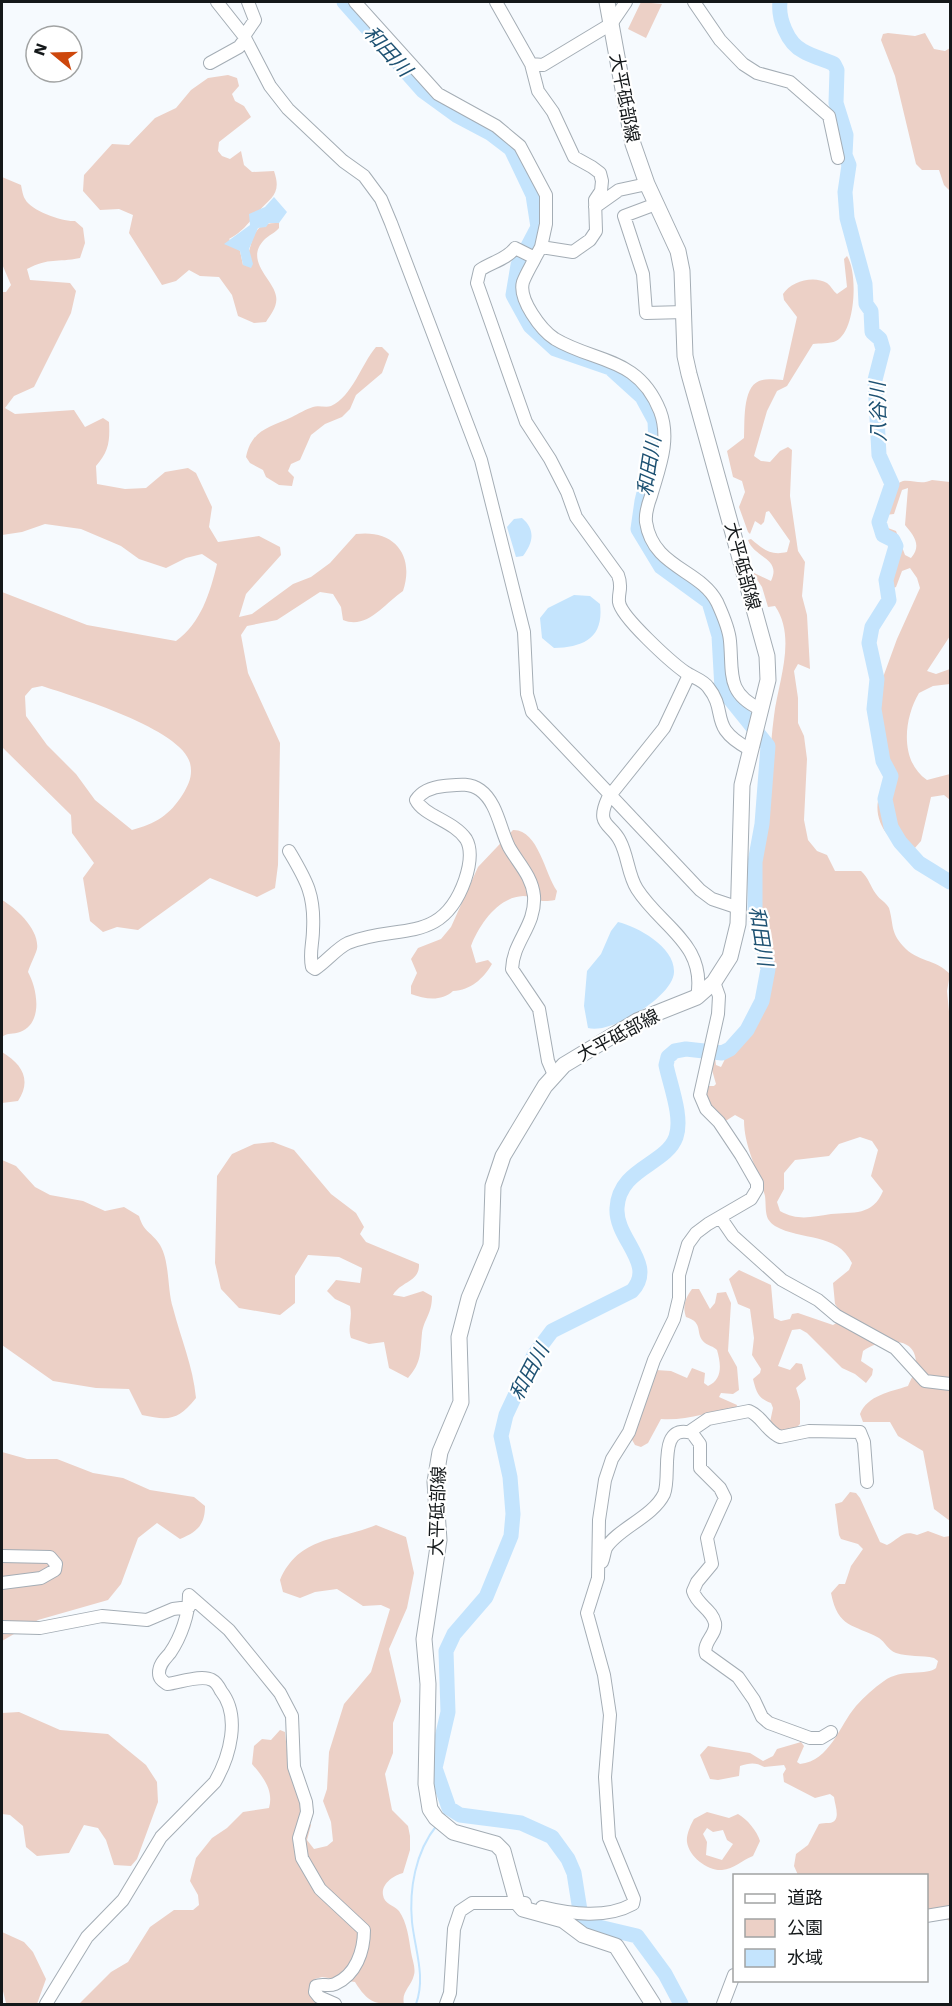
<svg xmlns="http://www.w3.org/2000/svg" width="952" height="2006" font-family="'Work Sans','Noto Sans JP',sans-serif">
	<style>
		.green { fill: #ecd0c6; fill-rule: evenodd }
		.water { fill: #c4e4fd }
		.lines { fill: none; stroke-linecap: round; stroke-linejoin: round }
		.stream { stroke: #c4e4fd; stroke-width: 2 }
		.river { stroke: #c4e4fd; stroke-width: 15 }
		.minor-casing { stroke: #a4adb5; stroke-width: 14 }
		.major-casing { stroke: #a4adb5; stroke-width: 17 }
		.minor { stroke: #fff; stroke-width: 12 }
		.major { stroke: #fff; stroke-width: 15 }
		.labels { text-anchor: middle; dominant-baseline: central; stroke-width: 4.5; stroke-linejoin: round; paint-order: stroke }
		.street-label { font-size: 18px; fill: #14181a; stroke: #fff }
		.water-label { font-size: 20px; font-style: italic; fill: #1e5273; stroke: #fff }
	</style>
	<rect width="100%" height="100%" fill="#f6fafe"/>
	<!-- green -->
	<path class="green" d="M641 2 662 4 646 38 628 29Z
		M888 33 915 36 925 33 934 49 945 51 950 48V191L944 185 939 170H922L916 164 895 76 881 40 883 34Z
		M228 75 237 78 239 86 232 94 235 101 244 106 251 117 219 142 218 151 222 156 230 159 241 151 244 165 252 172 274 171C282 194 271 197 259 211 248 223 244 231 229 239L240 251 243 265C255 247 247 221 279 223V228C275 233 269 235 264 240 244 261 274 280 276 296 278 306 271 314 266 322L254 323 238 316 232 295 219 277 200 276 189 270 176 281 162 285 129 233 133 215 119 209 100 210 83 191 84 175 112 144 129 145 155 118 176 108 191 90 208 78Z
		M2 177 21 185C22 190 23 196 25 199 31 211 63 222 75 221L83 228 85 243 80 258C56 263 50 257 27 269L30 280 70 283 76 291 71 313 34 387 14 396 5 408 15 414 74 410 85 427 103 418 109 422C110 441 109 451 96 466L97 484 125 489 146 488 165 472 188 468 196 473 212 507 209 527 218 542 259 536 280 547 281 555 246 594 239 617 252 614 293 584 311 577 330 563 356 534C394 529 415 555 403 591 384 604 367 630 343 620L341 607 333 594 320 592 277 620 247 626 241 635 248 673 280 743 278 865 275 888 257 897 210 878 138 930 117 927 103 932 90 921 83 878 94 863 72 833 71 815 2 747V592L87 625 176 641C201 623 210 593 217 564L202 554 186 558 166 568 139 559 121 546 81 529 45 524 22 532 2 535V292H6L11 285 2 264ZM42 686C73 696 182 729 190 763 193 775 189 784 183 794 170 815 155 824 132 830L95 800 76 774 47 745 26 716 25 696 32 688Z
		M847 256C858 272 856 331 836 341 830 344 819 343 813 344L787 386 777 391 767 411 754 456 761 461 770 462 780 451 788 447 792 450 790 496 798 551 805 562 802 596 807 615 810 669 798 664 794 671 798 698V723L804 736 807 759 804 820 808 840 817 851 827 855 835 871H861C869 878 870 886 876 894 880 900 886 902 889 908 894 925 890 931 903 946 917 962 936 959 950 974L947 991 950 1022V1521L934 1509 923 1451 898 1436 890 1422H863L860 1414C868 1395 890 1392 908 1386 911 1379 916 1371 916 1363 916 1334 879 1339 863 1351L861 1361 873 1369 872 1375 866 1383 855 1374 842 1368 807 1333 800 1329 792 1330 778 1366 790 1370 796 1363 802 1364 806 1379 796 1388 800 1401V1424L795 1429 779 1431 770 1422 773 1408 771 1403C758 1399 756 1391 753 1379L760 1373 761 1369 752 1355 754 1338 750 1309 738 1304 729 1279 739 1270 771 1285 774 1318 781 1321 790 1319 792 1314 798 1313 833 1325 838 1322 840 1311 835 1304 833 1283 849 1270 852 1263C837 1232 801 1241 775 1226 772 1224 770 1222 768 1219 765 1213 766 1203 765 1196 758 1170 744 1147 744 1120L735 1115 724 1122C714 1110 704 1102 706 1086H714L716 1084 710 1063 712 1058 715 1057 716 1065 721 1067 726 1057 736 1053 738 1045C761 1030 772 995 771 969 768 935 755 906 758 870 760 849 766 828 768 807 769 777 770 746 774 716 778 682 797 638 775 606L768 607 762 587 752 572 771 581C782 558 754 558 748 540L751 539C763 549 770 556 787 552L790 541 769 511 766 512 764 522 761 525 755 521 750 534 748 532 739 507 745 492 742 481 733 477 727 451 744 438C745 423 742 388 759 381 766 378 776 380 783 380L797 317 784 300 783 294C791 281 814 275 827 283 831 286 833 291 837 294L847 287 844 259ZM860 1137 872 1141 878 1150 871 1176 883 1191C873 1216 853 1212 831 1214 811 1217 798 1221 780 1211L777 1202 784 1189V1173L795 1160 829 1156 839 1144Z
		M376 347H382L389 354 382 373 356 395 350 409 342 417 325 424 311 435 300 460 291 464 288 471 294 477 292 486 279 485 266 477 263 470 250 463 246 457C252 429 269 428 292 417 298 414 306 409 313 407 318 405 326 408 331 406 352 397 362 363 376 347Z
		M932 480 950 482V636L927 671 936 674 950 669V684L933 686 919 693C904 718 899 761 927 780L950 774V800L944 795 931 797 921 841 914 849C891 847 874 823 878 801 879 793 885 786 888 779L881 765 874 702 897 639 920 588 917 578 910 568 902 571 896 587 891 589 889 586 898 546 896 538 887 531 888 528 896 531 905 555 911 558C922 545 914 536 905 525L908 488 902 490 894 514 885 515C884 505 892 484 903 481 914 480 921 485 932 480Z
		M513 830C538 829 545 874 557 891L555 900C536 904 537 896 523 896 498 897 479 925 471 946L476 963 488 960 492 964C483 979 471 990 453 991 441 1002 425 999 411 994V986L417 973 411 959 418 948 441 939 451 927 478 867Z
		M2 900C16 908 40 930 37 949 35 956 30 965 28 972 37 988 44 1023 20 1032 13 1035 8 1032 2 1037Z
		M2 1052C22 1064 32 1080 18 1101L2 1103Z
		M273 1142 294 1150 331 1194 356 1213 364 1227 360 1234 366 1242 419 1264C420 1282 401 1281 393 1295L404 1297 423 1291 432 1296C432 1314 424 1319 422 1333 420 1352 422 1362 408 1378L389 1368 384 1342 369 1344 351 1338C347 1326 353 1319 350 1306L335 1299 327 1291 336 1280 360 1283 362 1268 339 1257 308 1255 295 1276V1303L280 1315 239 1308 221 1289 215 1263 217 1176 232 1154 254 1144Z
		M2 1160 16 1166 35 1187 50 1195 83 1201 105 1211 124 1207 139 1216C144 1233 152 1232 160 1245 170 1262 167 1289 173 1308 181 1339 193 1366 196 1398 178 1420 170 1421 142 1415L129 1389 96 1388 53 1381 2 1345Z
		M692 1289H699L710 1309 715 1303 717 1293 726 1292 731 1303 728 1351 737 1367 739 1390 733 1394 721 1393 719 1397 737 1405 736 1409C710 1411 687 1421 661 1419L648 1443 641 1447 635 1445 631 1438 656 1370 671 1371 687 1378 692 1368 705 1373 704 1383 708 1386C723 1379 721 1364 717 1350 713 1346 709 1346 705 1343 694 1334 705 1323 686 1317 682 1306 686 1297 692 1289Z
		M2 1452 27 1459H57L93 1473 123 1478 150 1490 194 1497 205 1506C205 1525 197 1532 180 1539L157 1523 138 1538 121 1584 108 1600 38 1620 2 1641Z
		M850 1492 856 1493 860 1498 880 1542 887 1545C899 1539 903 1529 917 1535L928 1531 944 1537 950 1536V1921L927 1912 926 1876 798 1875 794 1866 796 1854 808 1845 819 1824C822 1823 825 1823 829 1823 842 1822 835 1806 834 1797L830 1794 815 1798 784 1782 783 1774 786 1769 784 1765 764 1767C756 1762 749 1763 740 1766L739 1776 718 1780 710 1779 700 1755 708 1746 750 1753 763 1761 773 1756 777 1749 801 1742 804 1746 797 1762 800 1764C830 1761 839 1726 856 1706 864 1697 874 1688 884 1681 901 1668 928 1676 936 1668L938 1661 934 1658C922 1655 908 1657 896 1653 888 1650 885 1642 879 1638 854 1624 838 1629 831 1593L839 1584H845L851 1566 863 1549 858 1544 841 1539 839 1535 835 1504 842 1502Z
		M376 1525 406 1537 414 1573 407 1608 389 1649 401 1701 393 1723V1753L385 1774 392 1810 408 1826 410 1836V1850L403 1873C394 1875 381 1884 383 1895 384 1904 394 1905 399 1911 407 1922 409 1939 411 1952 412 1959 416 1968 414 1975 411 1987 401 1992 404 2004 377 2004 370 2006 355 1982L322 1977 315 1979 310 1991 323 2004H79L111 1972 128 1962 150 1927 174 1910H193L199 1905 198 1895 190 1881 196 1858 212 1838 227 1828 243 1812 269 1808C274 1790 263 1777 252 1764L254 1746 262 1739 271 1740 280 1730 285 1732C288 1766 294 1795 311 1825L307 1840 314 1849 327 1846 333 1841 331 1822 323 1801 327 1789 329 1752 344 1704 371 1672 390 1609 381 1605 363 1606 337 1589 315 1592 300 1598 283 1592 280 1580C299 1536 337 1541 376 1525Z
		M19 1712 60 1730 108 1734 146 1765 157 1782 158 1802 137 1859 131 1866 114 1865 106 1840 98 1828 84 1825 69 1853 37 1856 26 1847 23 1826 10 1815 2 1814V1713Z
		M707 1812 729 1818 738 1814C747 1819 757 1831 760 1841L753 1856C742 1860 734 1869 722 1870 708 1871 689 1857 687 1842 686 1835 691 1824 694 1819ZM707 1828 713 1832 723 1830 727 1840 733 1844 722 1860 706 1855 707 1842 703 1834Z
		M2 1932 24 1942 33 1952 46 1979 37 2004 6 2003 2 1987Z"/>
	<!-- water -->
	<path class="water" d="M274 197 287 212 279 223H269L266 227 258 228 249 249 253 264 251 268 243 265 240 251 224 244 250 225 249 214 265 207Z
		M522 518C536 530 533 543 523 556L516 557 507 527 514 519Z
		M574 595 590 596 600 604C604 638 584 647 554 648L542 638 540 618 548 608Z
		M618 922C638 927 675 947 674 972 674 996 610 1035 588 1028L584 1006 587 971 601 954 611 931Z"/>
	<g class="lines">
		<!-- stream -->
		<path class="stream" d="M443 1816 449 1808
			M416 2004C426 1977 415 1950 412 1922 409 1890 415 1852 437 1825"/>
		<!-- river -->
		<path class="river" d="M344 2 423 91 456 115 490 133 511 149 533 195 538 227 518 265 513 295 530 326 555 349 610 368 642 397 655 421 656 444 642 501 638 529 661 567 709 602 719 636 722 689 768 746 762 824 755 862V910L768 969 762 1001 747 1030 730 1049 722 1053 686 1049 675 1051 668 1057 666 1065C670 1085 683 1117 676 1137 666 1165 619 1168 617 1208 615 1239 657 1264 632 1291L552 1331 534 1355 506 1415 501 1436 510 1477 513 1514 511 1536 486 1597 454 1634 446 1651 448 1712 435 1768 449 1808 460 1815 521 1823 552 1837 568 1859 574 1873 582 1923 637 1936 665 1974 681 2004
			M780 2C778 18 787 43 803 51 813 57 824 59 834 64L837 70 836 103 846 135 845 155 849 165 845 192 847 218 865 284 866 304 871 311 872 332 880 339 883 349 875 380 879 455 892 484 879 522 883 535 893 540 896 546 886 580 889 600 872 627 869 643 877 679 874 709 883 761 891 776 885 799 891 827 900 842 919 863 950 882"/>
		<!-- minor casing -->
		<g class="minor-casing">
			<path id="minor" d="M217 2 244 36 270 86 288 109 343 161 364 176 381 199 391 223 481 460 524 632 527 694 532 712 700 890 712 899 739 908
				M355 2 438 94 496 126 520 146 546 195V224L541 247
				M496 2 531 64 538 91 553 112 574 157 592 167 600 173 602 181 601 191 595 200 596 231 590 240 573 252 541 247 535 258 515 248C507 259 492 262 480 270L477 283 526 422 550 459 567 492 576 517 618 575C623 588 618 591 619 602 621 617 671 662 685 672 692 677 703 680 708 687 729 713 707 726 749 749
				M694 2 720 40 743 64 757 73 790 82 829 116 838 158
				M244 36 255 20 248 2
				M210 63 239 47 245 39
				M531 64 543 65 611 24 626 2
				M656 204 624 216 643 274 646 313 685 312
				M595 207 619 190 647 184
				M535 258C531 266 526 274 523 282 518 299 541 330 555 339 595 363 638 356 660 411 671 440 659 468 651 496 648 504 645 513 646 522 653 568 700 569 717 602 722 613 729 628 730 641 733 673 726 693 760 709
				M689 675 664 728 608 798C595 826 611 823 620 841 628 856 628 875 637 889 661 927 707 944 697 997
				M289 851C306 880 315 894 313 930 313 943 309 953 312 967L315 969C326 962 337 948 348 943 397 923 442 946 465 880 469 868 473 851 466 839 454 821 424 816 416 800 422 791 434 787 444 786 456 785 469 782 480 790 497 802 500 829 509 847 518 863 532 876 534 896 536 926 513 941 512 969L539 1009 548 1061 554 1075
				M720 1217 733 1236 782 1280 818 1300 837 1316 895 1348 925 1381 950 1384
				M689 1432 708 1419 749 1411C762 1416 766 1431 780 1437L809 1431 860 1432 864 1442 867 1482
				M2 1556 50 1557 56 1564 55 1570 41 1578 2 1583
				M602 1562C604 1558 604 1553 606 1548 617 1529 653 1517 664 1494 672 1476 656 1423 692 1433L700 1444V1468L720 1488 725 1498 707 1538 712 1564 697 1582 693 1591C697 1605 712 1609 715 1623 717 1635 702 1642 706 1654L738 1677 754 1700 762 1717 769 1723 810 1738H821L831 1732
				M189 1595 229 1630 280 1693 292 1716 294 1767 306 1802 307 1812 299 1838 302 1858 320 1889 364 1930C364 1951 356 1975 335 1984 328 1987 323 1983 316 1986L315 1992 319 1997 335 2004
				M2 1627 40 1628 102 1616 147 1620 173 1609 189 1607
				M542 1907C571 1914 606 1919 633 1904L634 1899 609 1838 605 1777 610 1715 604 1675 587 1613 598 1578 599 1520 605 1480 612 1459 629 1432 654 1360 674 1319 679 1298V1275L688 1244 696 1233 708 1224 751 1199 757 1189V1183L741 1155 719 1122 706 1109 700 1095 718 1014 719 996 714 982
				M926 1916 950 1912
				M46 2004 87 1937 123 1900 161 1837 215 1782C230 1756 241 1716 221 1691 219 1687 216 1682 212 1680 201 1674 179 1683 167 1684 163 1681 159 1679 159 1673 159 1664 165 1659 170 1653 181 1637 189 1614 189 1595
				M446 2004 450 1993 454 1929 460 1911 472 1903H525
				M723 2004 734 1975"/>
		</g>
		<!-- major casing -->
		<g class="major-casing">
			<path id="major" d="M607 2 633 144 647 184 678 251 682 271 685 356 689 374 767 656 768 680 742 785 738 924 730 957 714 982 697 997 637 1021 564 1065 545 1086 503 1156 493 1186 491 1246 469 1298 459 1337 461 1402 440 1452 435 1482 439 1540 424 1639 428 1684 426 1784 430 1809 436 1818 453 1832 496 1844 503 1851 517 1902 523 1909 563 1920 583 1935 616 1946 653 2004"/>
		</g>
		<!-- minor -->
		<use href="#minor" class="minor"/>
		<!-- major -->
		<use href="#major" class="major"/>
	</g>
	<g class="labels">
		<!-- street labels -->
		<g class="street-label">
			<text transform="translate(625 98) rotate(79)">大平砥部線</text>
			<text transform="translate(743 566) rotate(75)">大平砥部線</text>
			<text transform="translate(618 1035) rotate(-28)">大平砥部線</text>
			<text transform="translate(437 1511) rotate(-88)">大平砥部線</text>
		</g>
		<!-- water labels -->
		<g class="water-label">
			<text transform="translate(388 51) rotate(48)">和田川</text>
			<text transform="translate(878 412) rotate(-91)">八谷川</text>
			<text transform="translate(649 466) rotate(-81)">和田川</text>
			<text transform="translate(761 936) rotate(81)">和田川</text>
			<text transform="translate(529 1372) rotate(-62)">和田川</text>
		</g>
	</g>
	<!-- border -->
	<rect width="952" height="2006" fill="none" stroke="#14181a" stroke-width="6"/>
	<!-- legend -->
	<rect x="733" y="1874" width="195" height="108" fill="#ffffff" stroke="#a1a3a3" stroke-width="1.5"/>
	<rect x="745" y="1894" width="30" height="9" fill="#ffffff" stroke="#a1a3a3" stroke-width="1.5"/>
	<text x="787" y="1904" font-size="18" fill="#14181a">道路</text>
	<rect x="745" y="1919" width="30" height="18" fill="#ecd0c6" stroke="#a1a3a3" stroke-width="1.5"/>
	<text x="787" y="1934" font-size="18" fill="#14181a">公園</text>
	<rect x="745" y="1949" width="30" height="18" fill="#c4e4fd" stroke="#a1a3a3" stroke-width="1.5"/>
	<text x="787" y="1964" font-size="18" fill="#14181a">水域</text>
	<!-- north arrow -->
	<g transform="translate(54 54) rotate(289)"><circle r="28" fill="#ffffff" stroke="#a1a3a3" stroke-width="1.5"/>
	<path d="M0-4.5L10 22L0 15L-10 22Z" fill="#cd470c"/>
	<text y="-9" font-size="16" font-weight="bold" text-anchor="middle" fill="#14181a">N</text>
	</g>
</svg>
